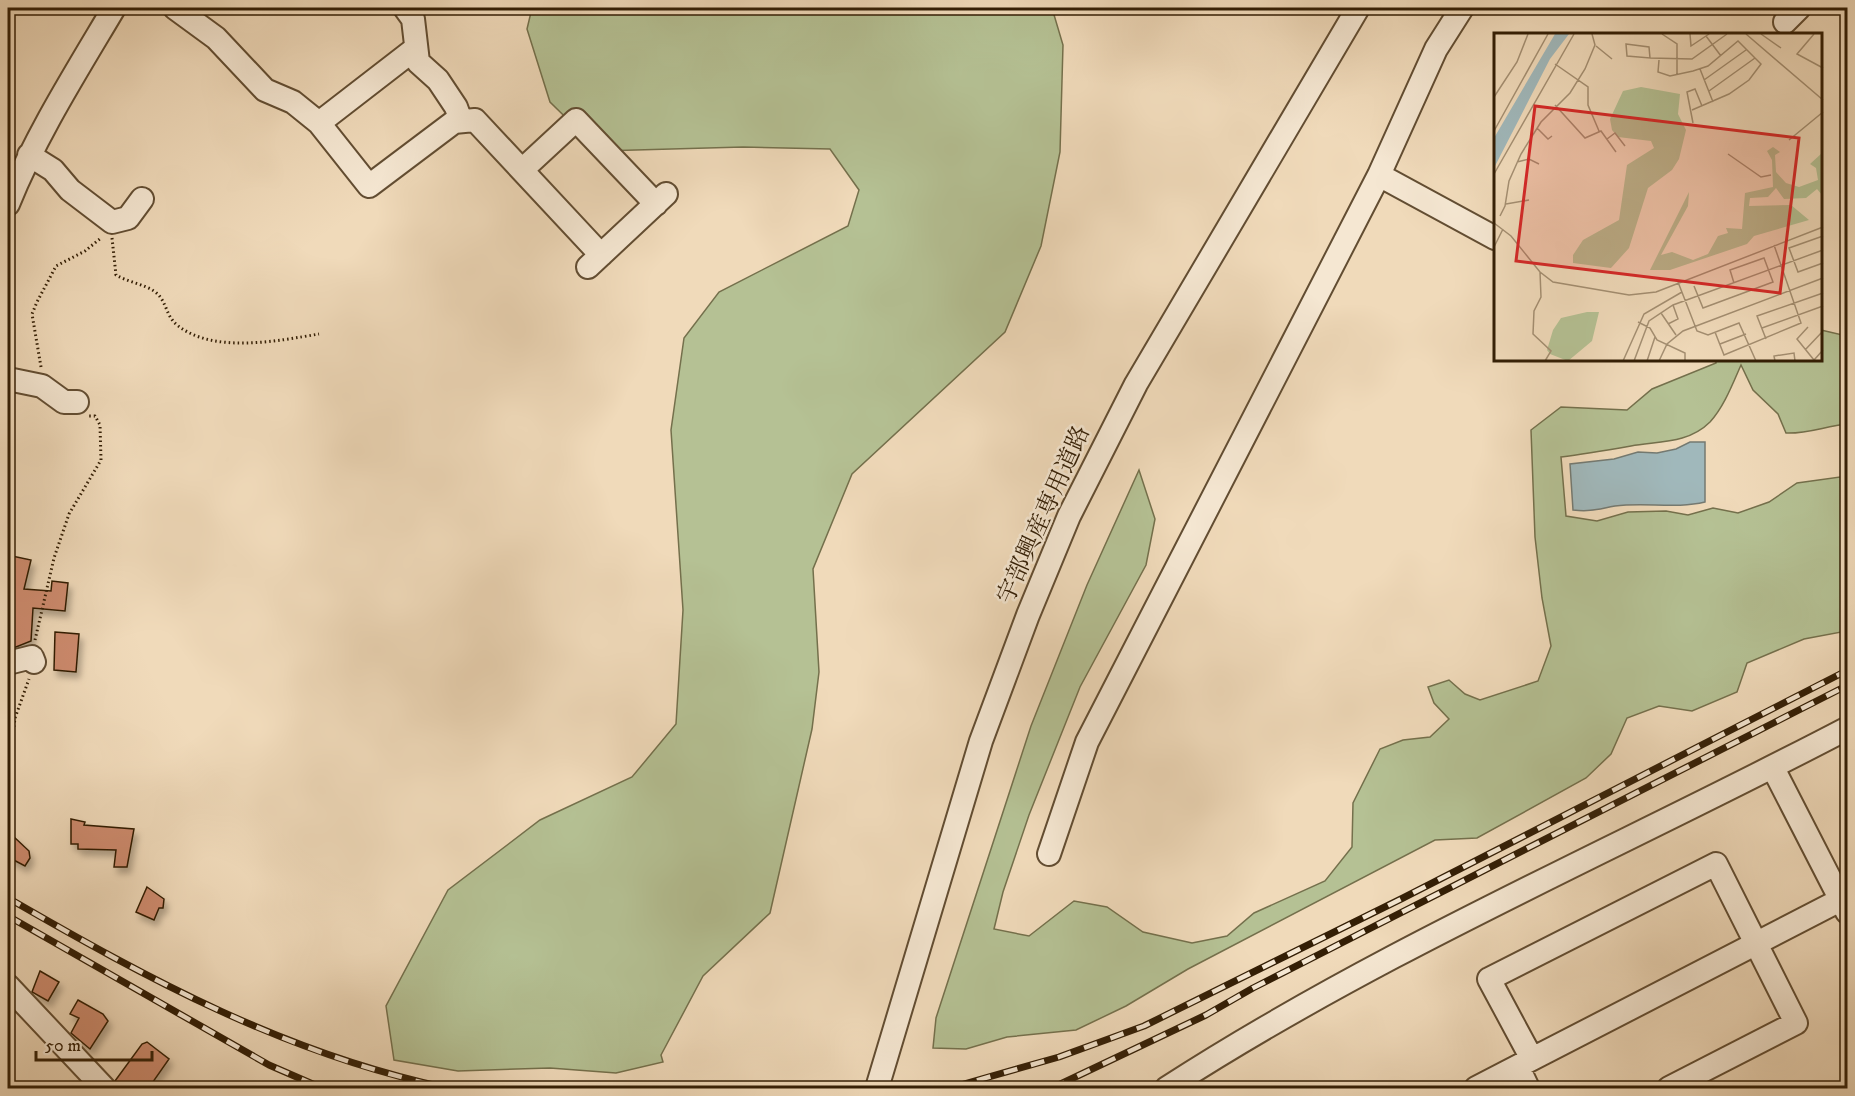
<svg xmlns="http://www.w3.org/2000/svg" width="1855" height="1096" font-family="'IM FELL DW Pica','Noto Serif JP',serif">
	<style>
		.green { fill: #b5c194; stroke: #74704c; stroke-width: 1.5 }
		.water { fill: #a0b8bb; stroke: #747a72; stroke-width: 1.5 }
		.building { fill: #cd8b6e; stroke: #331e05; stroke-width: 1.5; filter: url(#shadow) }
		.lines { fill: none; stroke-linecap: round; stroke-linejoin: round }
		.minor-casing { stroke: #624d32; stroke-width: 26 }
		.path { stroke: #331e05; stroke-width: 3; stroke-dasharray: 1.5 3; stroke-linecap: butt }
		.minor { stroke: #f5e7d2; stroke-width: 22 }
		.rail-casing { stroke: #331e05; stroke-width: 7 }
		.rail { stroke: #f5e7d2; stroke-width: 4.5; stroke-dasharray: 14; stroke-linecap: butt }
		.labels { text-anchor: middle; dominant-baseline: central; stroke-width: 5; stroke-linejoin: round; paint-order: stroke }
		.street-label { font-size: 24px; fill: #331e05; stroke: #f5e7d2 }
		.inset-road { fill: none; stroke: #a48f72; stroke-width: 1.5 }
		.view { fill: #d62828; fill-opacity: 0.15; stroke: #d62828; stroke-width: 3 }
		.inset-edge { fill: none; stroke: #331e05; stroke-width: 3 }
	</style>
	<defs>
		<filter id="shadow"><feDropShadow dx="3.5" dy="6" stdDeviation="3" flood-color="#0004"/></filter>
	</defs>
	<rect width="100%" height="100%" fill="#f0daba"/>
	<filter id="stains"><feTurbulence type="fractalNoise" baseFrequency=".00333" numOctaves="4"/><feColorMatrix values="0 0 0 0 .2 0 0 0 0 .09 0 0 0 0 .02 0 0 0 .5 -.17"/></filter>
	<radialGradient id="worn" r=".72"><stop offset=".6" stop-color="#630" stop-opacity="0"/><stop offset="1" stop-color="#630" stop-opacity=".3"/></radialGradient>
	<!-- green -->
	<path class="green" d="M532 8H1052L1063 45 1060 152 1041 246 1005 332 852 474 813 569 819 672 812 729 770 913 703 976 661 1055 663 1062 616 1073 550 1068 458 1071 394 1060 386 1006 448 890 540 820 632 777 676 724 683 610 671 430 684 338 719 292 848 226 859 190 830 149 743 147 600 151 550 102 527 29Z
		M1821 330 1847 336V424C1826 426 1807 434 1786 433L1778 414 1753 390 1741 365C1733 383 1724 407 1710 422 1688 444 1658 441 1631 446 1608 450 1585 454 1561 457L1566 516 1597 521 1628 512 1666 511 1688 515 1713 508 1738 513 1769 502 1797 483 1847 476V631L1804 639 1747 663 1737 692 1692 711 1659 706 1627 718 1611 754 1586 778 1477 838 1435 840 1188 969 1126 1006 1076 1030 1007 1037 966 1049 933 1048 936 1018 1031 726 1087 585 1139 470 1155 519 1146 565 1080 687 1029 815 1003 892 994 929 1029 936 1074 901 1107 907 1143 932 1192 943 1227 936 1254 913 1325 881 1352 847 1353 803 1380 749 1403 740 1430 737 1449 719 1434 703 1428 687 1449 680 1465 694 1480 700 1538 681 1551 646 1542 598 1535 537 1531 430 1561 407 1627 410 1652 389 1716 363V360H1820Z"/>
	<!-- water -->
	<path class="water" d="M1690 442H1705V502C1676 509 1645 502 1615 506 1598 509 1591 512 1573 510L1570 464 1614 459 1638 452 1657 453 1676 449Z"/>
	<!-- building -->
	<path class="building" d="M12 556 31 560 24 589 51 591 52 581 68 583 65 611 33 608 31 641 16 647H8V558L12 560Z
		M55 632 79 634 76 672 54 670Z
		M71 819 85 822 84 825 134 829 127 867H114L116 850 78 849V844H71Z
		M13 836 29 851 30 858 25 866 8 857V837L12 839Z
		M147 887 164 899 163 908H159L154 920 136 912Z
		M40 971 59 982 48 1001 32 992Z
		M78 1000 103 1014 108 1021 90 1049 71 1033 79 1018 70 1014Z
		M147 1042 169 1059 148 1089H124L115 1081 142 1044Z"/>
	<g class="lines">
		<!-- minor casing -->
		<g class="minor-casing">
			<path id="minor" d="M175 8 216 38 265 90 293 102 319 123 369 186 454 122 475 120 601 255
				M405 8 413 19 418 62 438 80 456 107 461 121
				M1785 22 1799 8
				M319 123 416 48
				M29 155 53 170 70 190 112 222 128 218 142 199
				M522 170 576 120 656 204
				M1379 175 1495 238
				M8 204C36 135 76 72 114 8
				M588 267 666 194
				M8 379 42 386 64 402H77
				M8 663 32 657 34 662
				M1773 768 1847 912
				M1049 854 1087 742 1379 175 1436 49 1462 8
				M8 986 104 1088
				M1532 1059 1489 979 1716 864 1796 1023 1669 1088
				M1518 1067 1528 1088
				M877 1088 981 741 1028 615 1069 516 1136 384 1358 8
				M1167 1088C1382 949 1621 847 1848 728
				M1476 1088 1848 896"/>
		</g>
		<!-- path -->
		<path class="path" d="M112 238 116 275C128 282 143 284 154 291 167 300 165 315 177 325 213 354 277 341 319 334
			M41 367 32 314 37 302 56 266 85 251 101 238
			M35 640 54 558 69 514 101 460 100 425 95 416H89
			M8 776 15 718 29 679"/>
		<!-- minor -->
		<use href="#minor" class="minor"/>
		<!-- rail casing -->
		<g class="rail-casing">
			<path id="rail" d="M8 898C150 980 284 1053 447 1088
				M8 916 269 1065 322 1088
				M950 1088 1059 1057 1144 1026 1403 898 1848 670
				M1052 1088 1206 1015 1253 988 1848 685"/>
		</g>
		<!-- rail -->
		<use href="#rail" class="rail"/>
	</g>
	<g class="labels">
		<!-- street labels -->
		<g class="street-label">
			<text transform="translate(1044 515) rotate(-66)">宇部興産専用道路</text>
		</g>
	</g>
	<!-- overview -->
	<g transform="translate(1494 33)">
		<rect width="328" height="328" fill="#f0daba"/>
		<path d="M147 54 186 61 184 81 192 97 185 126 178 137 154 155 135 215 117 235 79 230V222L89 207 125 187 133 132 160 115 157 108 124 104 118 97 116 86 129 58ZM279 114 286 119 281 122 282 139 292 150 305 154 324 147 322 135 316 131 328 120V162L323 156 312 165 290 166 282 155 274 164 256 165 255 173 297 172 315 187 260 203 253 211 176 237H156L195 159 194 173 167 222 178 219 199 227 214 221 224 203 234 200 232 195 248 196 251 160 279 154 278 127 273 118ZM93 279H105L98 308 74 328 56 321 53 317 59 297 67 285Z" fill="#b5c194"/>
		<path d="M61 1H75L56 26 0 135V105Z" fill="#a0b8bb"/>
		<path class="inset-road" d="M168 1 183 11V42M196 1 197 13 215 1M252 1 329 67M267 1 287 15M320 1 303 21 329 35M212 3 227 23M132 11 155 14 156 25 133 23ZM102 13 118 26M156 25 198 26 233 1M165 27 164 39 176 43 199 38 214 33 244 8 267 31 255 47 235 61 198 77M61 31 94 54V72L105 98M206 36 219 69M210 47 252 17M215 58 261 25M0 64 23 29 34 1M61 72 91 105 107 98 122 119M199 90 193 59 201 56 208 73M43 95 54 106 58 103M0 98 54 1M113 106 121 100 131 113M295 107 329 79M234 121 267 144 277 142M23 129 35 126 45 131M0 141 80 1M12 171 35 167M6 183 11 173 15 148 27 121 47 89 76 60 91 36 101 12 98 1M0 190 17 203 46 239 59 249 135 262 162 259 329 194M329 203 295 215 304 239 329 230M0 214 9 196M46 239 47 264 40 278 39 301 57 318 51 328M184 249 203 298 214 302 245 290 262 328M200 253 209 275 279 249 270 225 236 237 240 250M167 280 182 302M144 289 156 295 163 307 191 320V328M174 291 184 286 179 272M314 294 303 306 320 327 329 317M268 295 329 273M221 299 230 322 307 290 280 212M272 306 263 283 329 260M226 311 252 301M311 317 329 298M129 328 150 281 188 259M140 328 155 288 179 272 329 217M153 328 161 304M165 328 173 311 189 298 329 245M281 328 280 323 300 320 301 328"/>
		<path class="view" d="M41 73 305 105 286 260 22 228Z"/>
		<rect width="328" height="328" class="inset-edge"/>
	</g>
	<!-- margin -->
	<rect width="1855" height="1096" fill="none" stroke="#f0daba" stroke-width="30"/>
	<rect x="9" y="9" width="1837" height="1078" fill="none" stroke="#331e05" stroke-width="3"/>
	<rect x="15" y="15" width="1825" height="1066" fill="none" stroke="#331e05" stroke-width="1.5"/>
	<!-- scale -->
	<path d="M36 1051v9h116v-9" fill="none" stroke="#331e05" stroke-width="3"/>
	<text x="45" y="1051" font-size="18" fill="#331e05" stroke="#f5e7d2" stroke-width="4.5" paint-order="stroke">50 m</text>
	<rect width="100%" height="100%" filter="url(#stains)"/>
	<rect width="100%" height="100%" fill="url(#worn)"/>
</svg>
